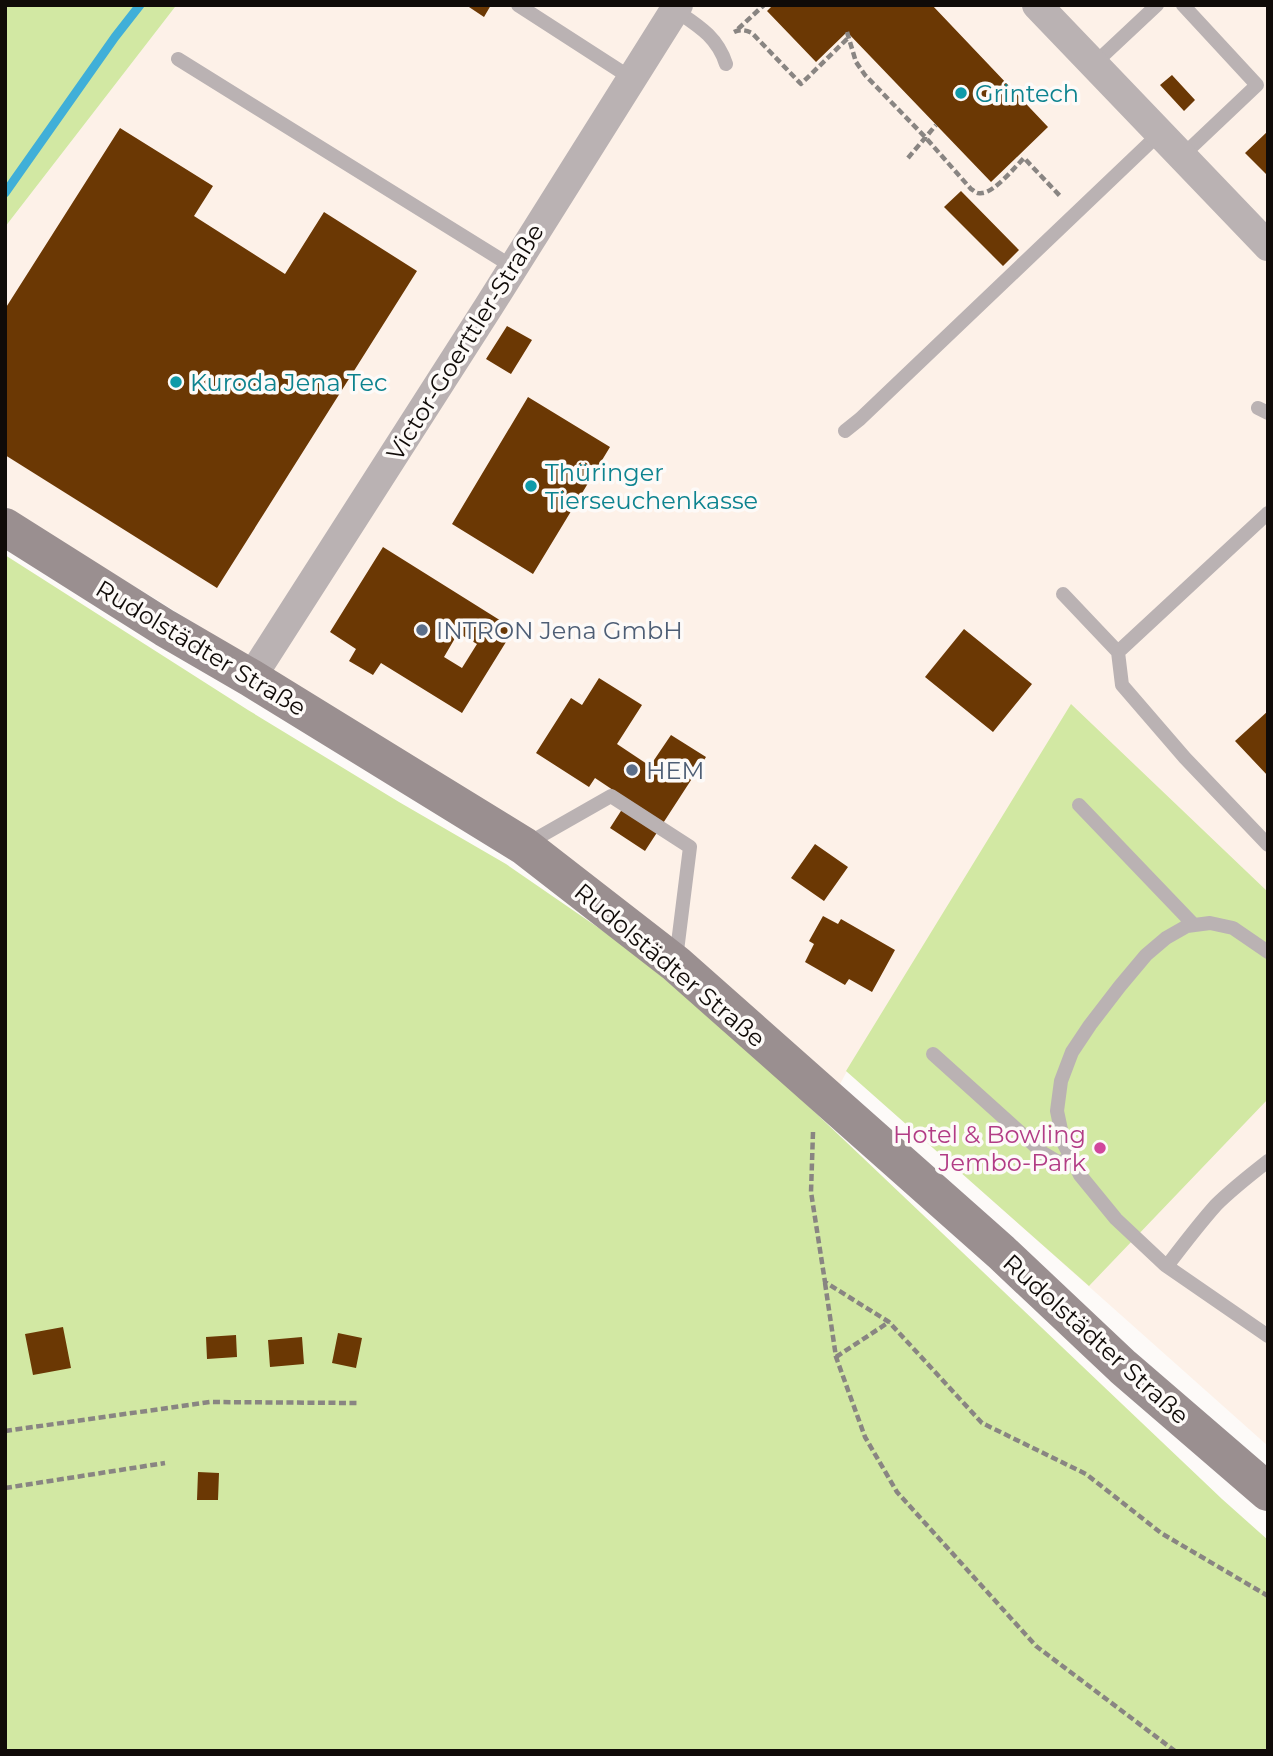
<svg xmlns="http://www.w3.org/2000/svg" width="1273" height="1756" font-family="Montserrat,sans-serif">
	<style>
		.built { fill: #fdf1e8 }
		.green { fill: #d2e8a3 }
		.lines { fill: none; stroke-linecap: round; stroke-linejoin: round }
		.stream { stroke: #40afd8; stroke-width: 9 }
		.building { fill: #6b3804; fill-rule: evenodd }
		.path { stroke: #898582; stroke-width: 4.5; stroke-dasharray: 7 3.5; stroke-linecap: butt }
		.lane { stroke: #bab2b3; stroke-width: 14 }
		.street { stroke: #bab2b3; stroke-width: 30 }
		.secondary { stroke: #9a8f90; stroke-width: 38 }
		.culture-dot { fill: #0f9aa8; stroke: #fdfaf8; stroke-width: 2.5 }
		.service-dot { fill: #5c6f8a; stroke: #fdfaf8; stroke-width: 2.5 }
		.hotel-dot { fill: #d1479c; stroke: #fdfaf8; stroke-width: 2.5 }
		.labels { text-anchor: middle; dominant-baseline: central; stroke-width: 7; stroke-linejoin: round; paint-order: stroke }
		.culture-label { font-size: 24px; fill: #0d838f; stroke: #fdfaf8; text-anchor: start }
		.street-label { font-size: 24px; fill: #100b08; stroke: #fdfaf8 }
		.service-label { font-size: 24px; fill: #4e5e75; stroke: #fdfaf8; text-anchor: start }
		.hotel-label { font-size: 24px; fill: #b23c85; stroke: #fdfaf8; text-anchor: end }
	</style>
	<rect width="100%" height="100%" fill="#fdfaf8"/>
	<!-- built -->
	<path class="built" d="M179 5H1268V1446L847 1071 839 1086 322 703 154 598 5 508V227L175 7Z"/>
	<!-- green -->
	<path class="green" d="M5 5H179L175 7 5 227Z
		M5 555 248 710 399 802 506 864 622 944 741 1042 1222 1499 1268 1540V1751H5Z
		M1071 704 1268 892V1099L1089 1286 846 1071Z"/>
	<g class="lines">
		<!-- stream -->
		<path class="stream" d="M5 193 115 37 140 5"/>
	</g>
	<!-- building -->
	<path class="building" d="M466 5H491L484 17Z
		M773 5H932L1048 127 991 182 847 32 816 62 767 11Z
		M1172 75 1195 100 1184 111 1160 85Z
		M120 128 213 186 194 216 285 274 324 212 417 271 217 588 5 455V309Z
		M1268 131V176L1245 153Z
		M961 191 1019 250 1003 266 944 207Z
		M507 326 532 340 511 374 486 359Z
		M528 397 610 447 533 574 452 524Z
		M383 547 514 629 462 713 381 663 373 675 349 661 356 649 330 632ZM458 633 477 644 462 668 444 657Z
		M964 629 1032 684 993 732 925 677Z
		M599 678 642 705 617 744 650 766 671 735 706 757 645 851 610 828 628 800 595 778 589 787 536 753 571 698 582 705Z
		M1268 711V776L1235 741Z
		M815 844 848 867 824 901 791 878Z
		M823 916 838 924 841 919 895 950 872 992 849 979 845 985 805 962 814 944 809 941Z
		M63 1327 71 1368 33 1375 25 1334Z
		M338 1333 362 1338 356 1368 332 1363Z
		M236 1335 237 1357 207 1359 206 1337Z
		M302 1337 304 1364 270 1367 268 1340Z
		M198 1472 219 1473 218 1500H197Z"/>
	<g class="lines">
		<!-- path -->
		<path class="path" d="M738 29 764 5
			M734 32C740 29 746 30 752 33L801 84 848 38
			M847 32 856 62 865 75 926 138 971 189C976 192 976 194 982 193 995 192 1015 167 1024 158L1061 197
			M908 158 936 125
			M813 1132 811 1192 825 1282 889 1322 982 1423 1086 1474 1161 1533 1268 1596
			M825 1283 836 1357 865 1437 897 1492 1036 1646 1175 1751
			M836 1357 889 1322
			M5 1431 210 1402 357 1403
			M5 1488 165 1463"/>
		<!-- lane -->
		<path class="lane" d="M518 5 631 78
			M675 10C697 25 717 36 726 64
			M178 59 513 267
			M1094 64 1157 5
			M1182 156 1257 85 1183 5
			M1258 408 1268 413
			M845 431 860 419 1160 133
			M1268 513 1118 652 1122 685 1185 758 1268 845
			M1063 594 1118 652
			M1079 805 1194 925
			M525 845 611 796 690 847 676 959
			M1268 952 1233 928 1210 923 1187 926 1166 938 1146 955 1120 986 1090 1025 1072 1052 1061 1081 1057 1111 1064 1144 1080 1175 1116 1219 1165 1265 1268 1336
			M933 1054 1043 1153 1058 1162 1072 1159
			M1167 1266C1183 1245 1199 1224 1216 1205 1232 1189 1250 1175 1268 1161"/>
		<!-- street -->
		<path class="street" d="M1037 5 1268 246
			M251 678 489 306 678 5"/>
		<!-- secondary -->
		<path class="secondary" d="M5 527 165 628 251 678 524 846 676 964 1001 1252 1123 1367 1268 1492"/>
	</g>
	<!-- markers -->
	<g class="culture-dot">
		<circle cx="961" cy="93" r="7"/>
		<circle cx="176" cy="382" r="7"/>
		<circle cx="531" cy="486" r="7"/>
	</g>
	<g class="service-dot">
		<circle cx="422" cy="630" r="7"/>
		<circle cx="632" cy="770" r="7"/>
	</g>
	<circle class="hotel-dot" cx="1100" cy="1148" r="7"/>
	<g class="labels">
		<!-- culture labels -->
		<g class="culture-label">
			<text x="975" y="93">Grintech</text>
			<text x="190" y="382">Kuroda Jena Tec</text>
			<text x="545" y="472">Thüringer<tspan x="545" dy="28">Tierseuchenkasse</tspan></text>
		</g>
		<!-- street labels -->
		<g class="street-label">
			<text transform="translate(465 342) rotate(-58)">Victor-Goerttler-Straße</text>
			<text transform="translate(201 648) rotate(31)">Rudolstädter Straße</text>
			<text transform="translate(670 965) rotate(40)">Rudolstädter Straße</text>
			<text transform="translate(1096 1339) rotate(42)">Rudolstädter Straße</text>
		</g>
		<!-- service labels -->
		<g class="service-label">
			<text x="436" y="630">INTRON Jena GmbH</text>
			<text x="646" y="770">HEM</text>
		</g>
		<!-- hotel labels -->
		<g class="hotel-label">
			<text x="1086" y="1134">Hotel &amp; Bowling<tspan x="1086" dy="28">Jembo-Park</tspan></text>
		</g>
	</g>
	<!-- border -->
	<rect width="1273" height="1756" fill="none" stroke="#100b08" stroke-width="14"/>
</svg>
